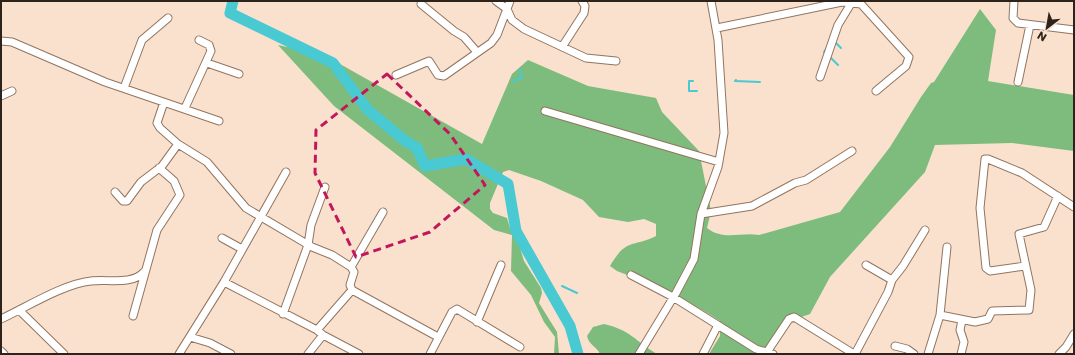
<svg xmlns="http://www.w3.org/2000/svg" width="1075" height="355" font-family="Poppins,sans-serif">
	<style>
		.forest { fill: #7dbc7d }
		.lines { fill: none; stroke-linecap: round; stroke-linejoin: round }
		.stream { stroke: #49c9d2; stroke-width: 2 }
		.river { stroke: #49c9d2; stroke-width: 11 }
		.minor-casing { stroke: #917560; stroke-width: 9 }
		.minor { stroke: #fff; stroke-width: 7 }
		.marked { fill: none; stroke: #c2185b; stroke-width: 3; stroke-dasharray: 8 5; stroke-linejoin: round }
	</style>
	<rect width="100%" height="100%" fill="#fae1ce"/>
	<!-- forest -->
	<path class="forest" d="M980 9 996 30 988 81 1074 95V151L1012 143 935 145 925 172 830 277 810 314 784 323 762 354H709L720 336V321C687 299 653 285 617 271L610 266C627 237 632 248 656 236V224L644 219 628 222 599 217 583 200 541 181 509 170 503 172 490 203V209L493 213 507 218 510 228 517 238 524 261 541 288 542 293 539 303 557 332 559 354H554L555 337 544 322 531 295 511 271 512 235 494 230 334 106 278 45 324 55 482 144 512 74 528 60 588 86 656 98 662 112 699 151 711 211 707 228C724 241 739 232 759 235L840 212 890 147 921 97 931 83 934 82Z
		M604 324C631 330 635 341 657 354H600C597 347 589 345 587 336L593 327Z"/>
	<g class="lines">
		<!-- stream -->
		<path class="stream" d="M835 42 841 48
			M826 54 824 52 828 46
			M829 56 838 65
			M736 80 735 81 760 82
			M513 81 522 78 520 70
			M693 81H689V91H697
			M562 286 577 293"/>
		<!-- river -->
		<path class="river" d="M233 1 230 13 333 63 368 110 404 140 417 148 425 166 466 159 508 184 516 231 570 326 578 354"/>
		<!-- minor casing -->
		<g class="minor-casing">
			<path id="minor" d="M496 1 507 9 512 20 524 29 586 58 616 61
				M1014 1 1013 18 1018 23 1074 30
				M421 4 454 31 464 37 477 52
				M717 28 842 2 861 4 909 57 906 66 876 91
				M1 41 12 42 105 82 219 121
				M562 47 584 13 585 6 582 1
				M207 63 239 74
				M396 75 429 61 438 75 444 76 491 43 497 35 510 1
				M820 77 838 25 852 2
				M1018 82 1030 25
				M124 88 142 40 168 18
				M1 96 12 91
				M164 102 157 123 160 128 178 144 207 162 246 208 312 247 332 255 351 267 354 272 350 285 352 290 438 337
				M185 108 211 51 209 45 199 40
				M545 111 719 162
				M115 192 123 201H127L141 182 162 166 178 144
				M701 214 752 206 795 183 806 180 852 151
				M222 238 242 249
				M1025 266 990 271 986 268 980 208 985 159H988L1022 173 1074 207
				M351 267 383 212
				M631 275 673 297 756 349 773 354
				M892 280 903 266 925 230
				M224 282 317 330 323 335 359 354
				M19 310 64 354
				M283 314 308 245 311 225 325 187
				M940 315 975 322 988 319 992 311 1029 310 1031 290 1019 234 1044 227 1058 196
				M133 316 157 230 180 195 174 181 159 168
				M1 319C27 307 63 284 91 281 107 279 133 285 144 272
				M477 322 501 265
				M317 330 352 290
				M190 337 210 343 231 354
				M895 346 907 349 914 354
				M1 351 4 354
				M767 352 789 319 794 317 854 354
				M179 354 224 282 286 172
				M308 354 323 335
				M430 354 452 312 457 309 520 347
				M639 354 676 293 694 259 701 214 718 167 724 133 718 40 711 1
				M703 354 718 325
				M855 354 888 292 892 280 866 265
				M928 354 940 315 947 247
				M961 354 964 342 960 330 962 320
				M1059 354 1066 347 1074 334"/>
		</g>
		<!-- minor -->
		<use href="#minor" class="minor"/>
	</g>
	<!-- marked area -->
	<path class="marked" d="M387 74 450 134 485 185 430 232 356 257 315 173 316 130Z"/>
	<!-- border -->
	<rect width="1075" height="355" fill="none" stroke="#2e231a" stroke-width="4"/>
	<!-- north arrow -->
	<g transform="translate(1047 28) rotate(211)" stroke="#fae1ce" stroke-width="3" paint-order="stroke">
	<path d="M0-3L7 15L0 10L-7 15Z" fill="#2e231a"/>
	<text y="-6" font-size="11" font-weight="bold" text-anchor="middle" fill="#2e231a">N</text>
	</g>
</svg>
